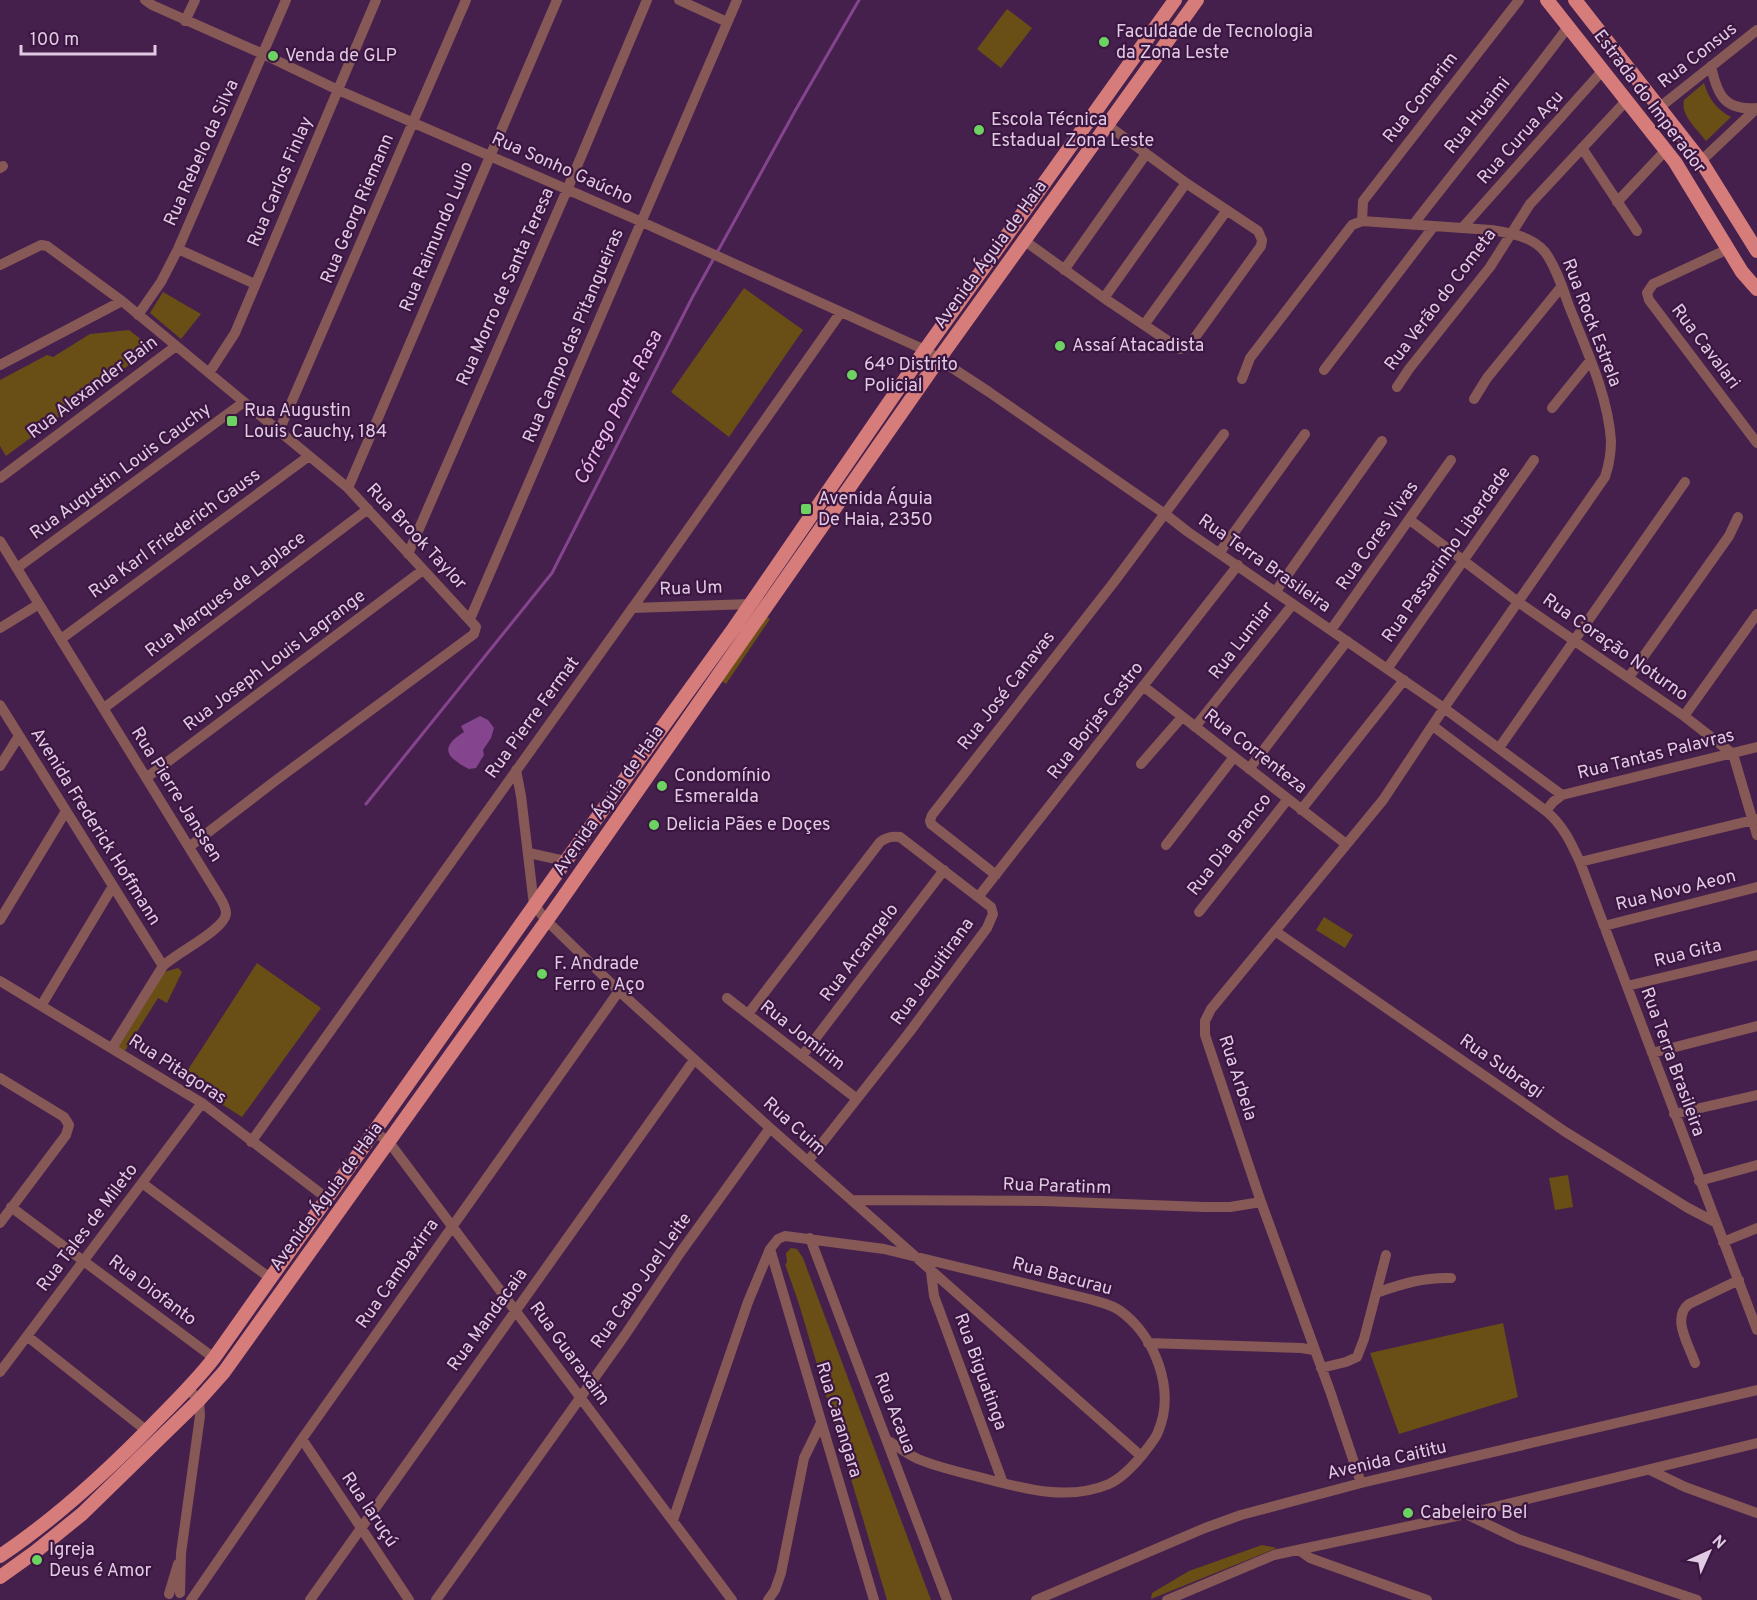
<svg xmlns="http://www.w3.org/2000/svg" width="1757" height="1600" font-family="Overpass,sans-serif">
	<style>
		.green { fill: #694e15 }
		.water { fill: #84458e }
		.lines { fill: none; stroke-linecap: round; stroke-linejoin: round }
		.stream { stroke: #84458e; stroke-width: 3 }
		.minor { stroke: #865957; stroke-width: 10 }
		.major { stroke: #d67d7b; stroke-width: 14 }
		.poi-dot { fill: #6cd362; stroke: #3b1641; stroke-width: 2 }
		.labels { text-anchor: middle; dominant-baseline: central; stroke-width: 4.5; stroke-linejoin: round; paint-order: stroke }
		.poi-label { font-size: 18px; fill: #e1cae4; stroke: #3b1641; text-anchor: start }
		.street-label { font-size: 18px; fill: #e1cae4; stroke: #3b1641 }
		.water-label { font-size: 20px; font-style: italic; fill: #ecb9f3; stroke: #3b1641 }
	</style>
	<rect width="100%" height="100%" fill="#46204c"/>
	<!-- green -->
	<path class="green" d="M1007 9 1032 28 1001 68 977 49Z
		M1704 83C1709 99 1716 109 1731 117L1706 141C1697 129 1680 115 1684 100Z
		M744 288 803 330 729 437 671 392Z
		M163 292 201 314 181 339 150 313Z
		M129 330 152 348 6 456 0 446V380L47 355 53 357 90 334Z
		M767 617 770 619 726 684 722 681Z
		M1324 917 1353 935 1345 948 1316 930Z
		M257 963 321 1008 242 1117 182 1079Z
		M178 968 182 972 167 1003 158 998 123 1054 112 1048 157 974Z
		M1568 1175 1573 1207 1555 1210 1549 1178Z
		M791 1248 797 1249 803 1258 931 1600H887L799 1304 785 1264 787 1263 786 1253Z
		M1503 1323 1518 1397 1399 1434 1370 1353Z
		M1262 1545 1277 1548 1151 1599 1152 1593 1189 1571Z"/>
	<!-- water -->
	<path class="water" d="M480 716 488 720 494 728 491 738 483 750 484 755 476 768 469 769C446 757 439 748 464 732L461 726Z"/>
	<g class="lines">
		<!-- stream -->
		<path class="stream" d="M366 804 552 573 692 298 795 111 859 0"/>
		<!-- minor -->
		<path class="minor" d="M145 0 152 5 263 54 338 90 642 222 925 350 989 392 1165 514 1188 532 1444 708 1562 795
			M679 0 727 22
			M185 21 195 0
			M1711 66C1717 94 1724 111 1757 108
			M1660 107 1757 30
			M1582 148 1637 231
			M1701 161 1757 108
			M0 168 3 166
			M1617 202 1666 150
			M1362 221 1363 201 1519 0
			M1413 225C1464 159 1518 94 1568 27
			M1463 227 1603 70
			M1025 241 1104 298 1180 349 1188 347 1261 246 1262 240 1258 231 1186 183 1106 124
			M178 249 255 284
			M1728 249 1653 284 1647 293 1649 300 1757 443
			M0 265 41 245 47 246 122 301 348 488 476 627 474 634 275 781 189 847
			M1064 270 1146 154
			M1104 298 1186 183
			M138 315 161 282 178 249 286 0
			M1144 325 1227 210
			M0 365 122 301
			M1324 370 1434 226
			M209 373 235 333 376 0
			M1242 379 1250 358 1352 225 1362 221 1491 230C1510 233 1532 236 1545 252 1556 267 1563 289 1569 306 1586 349 1608 395 1611 441 1611 454 1609 465 1605 477L1444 708 1383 800 1211 1009 1205 1021V1035L1261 1202 1330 1391 1361 1483
			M1397 387 1409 369 1490 267 1530 204 1627 100
			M1474 399 1487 378 1562 286
			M1552 408 1590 361
			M279 431 466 0
			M0 478 176 346
			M348 488 557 0
			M1410 520 1518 602 1684 716 1733 754 1757 835
			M0 541 219 896C222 901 226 907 226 913 226 929 176 953 163 966L112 1048
			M1220 552 1305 434
			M408 554 567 190 647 0
			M17 568 244 402
			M1276 591 1382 441
			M632 608 751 604
			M470 619 737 0
			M0 628 39 604
			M1331 630 1451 460
			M61 639 309 456
			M1387 669 1534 460
			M1629 677 1729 536 1738 517
			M1143 686 1346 844
			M0 705 163 966
			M104 708 368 509
			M1684 716 1757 614
			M1433 726 1546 811C1563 825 1571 843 1580 862L1757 1330
			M1195 727 1293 604
			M1499 748 1685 482
			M1141 764 1182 717
			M0 766 19 736
			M1249 769 1347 641
			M516 770 521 796 534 905 547 921 619 991 770 1128 1141 1456
			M146 778 423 570
			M1301 810 1404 680
			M1546 811 1553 802 1562 795 1757 747
			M1166 845 1234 757
			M529 853 565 861
			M1580 862 1757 819
			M996 875 931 824 930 821 932 815 1114 582 1224 434
			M979 896 1238 565
			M1199 912 1288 799
			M0 920 66 811
			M1604 926 1757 887
			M1275 931 1564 1131 1688 1208 1715 1222
			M0 981 202 1103 328 1199
			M1627 986 1757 955
			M727 998 857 1099
			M41 1006 113 886
			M748 1014 880 842C887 837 892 836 900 837L991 907 993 914 987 928 908 1034 808 1161
			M1652 1053 1757 1026
			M802 1056 944 870
			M0 1078 64 1117 69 1125 66 1135 0 1223
			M1674 1114 1757 1095
			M375 1132 389 1142 732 1600
			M251 1142 651 582 841 312
			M1699 1181 1757 1165
			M142 1183 270 1278
			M852 1200 1043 1201 1204 1207H1230L1261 1202
			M11 1207 214 1358
			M810 1238 947 1600
			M1723 1242 1757 1228
			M770 1249 874 1600
			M931 1272 934 1296 1003 1483
			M1376 1293C1401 1284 1424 1277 1451 1278
			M27 1336 147 1431
			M1148 1343 1301 1348 1314 1350
			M1695 1363C1689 1345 1671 1318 1689 1304L1739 1280
			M1321 1368 1346 1362 1357 1357 1364 1339 1386 1255
			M0 1372 202 1103
			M302 1439 409 1600
			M1650 1470 1685 1487 1757 1513
			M1466 1514 1518 1539 1697 1600
			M673 1520 748 1302 770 1249 778 1239 785 1236 884 1249 1089 1299C1099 1302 1110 1304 1119 1310 1155 1335 1176 1390 1158 1432 1155 1440 1148 1447 1143 1454 1134 1465 1122 1478 1109 1484 1067 1502 1021 1488 979 1477 959 1472 937 1467 918 1459 907 1454 897 1446 887 1440
			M1299 1550 1310 1558 1427 1600
			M180 1593 181 1553 200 1416 199 1400 188 1389
			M169 1594 178 1564
			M191 1600 302 1439 619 991
			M310 1600 694 1060
			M436 1600 625 1335 680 1253 770 1128
			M768 1600 775 1590 781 1573 804 1458 821 1423
			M1036 1600 1205 1528 1241 1515 1361 1483 1757 1390
			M1167 1600 1274 1555 1466 1514 1757 1443"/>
		<!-- major -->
		<path class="major" d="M1547 0 1675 162 1742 272 1757 289
			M1575 0 1701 161 1757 251
			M0 1556C58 1517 110 1469 159 1418 178 1399 197 1380 214 1358L563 865 734 628 925 350 1175 0
			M0 1577 35 1552 82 1514 199 1400 224 1372 557 906 939 359 1197 0"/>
	</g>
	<!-- markers -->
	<g class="poi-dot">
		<circle cx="1104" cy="42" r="6"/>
		<circle cx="273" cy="56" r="6"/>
		<circle cx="979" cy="130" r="6"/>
		<circle cx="1060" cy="346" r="6"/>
		<circle cx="852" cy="375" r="6"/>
		<rect x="226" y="415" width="12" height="12" rx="3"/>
		<rect x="800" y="503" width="12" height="12" rx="3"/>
		<circle cx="662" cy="786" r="6"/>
		<circle cx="654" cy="825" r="6"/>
		<circle cx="542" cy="974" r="6"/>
		<circle cx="1408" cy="1513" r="6"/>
		<circle cx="37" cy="1560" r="6"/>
	</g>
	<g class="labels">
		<!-- poi labels -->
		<g class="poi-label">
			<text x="1116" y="32">Faculdade de Tecnologia<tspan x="1116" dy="21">da Zona Leste</tspan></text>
			<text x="285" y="56">Venda de GLP</text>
			<text x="991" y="120">Escola Técnica<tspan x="991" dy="21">Estadual Zona Leste</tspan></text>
			<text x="1072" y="346">Assaí Atacadista</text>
			<text x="864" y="365">64º Distrito<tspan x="864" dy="21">Policial</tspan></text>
			<text x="244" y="411">Rua Augustin<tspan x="244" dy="21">Louis Cauchy, 184</tspan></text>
			<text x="818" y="499">Avenida Águia<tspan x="818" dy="21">De Haia, 2350</tspan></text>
			<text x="674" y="776">Condomínio<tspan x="674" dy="21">Esmeralda</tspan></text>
			<text x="666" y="825">Delicia Pães e Doçes</text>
			<text x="554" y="964">F. Andrade<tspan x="554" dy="21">Ferro e Aço</tspan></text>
			<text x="1420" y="1513">Cabeleiro Bel</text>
			<text x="49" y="1550">Igreja<tspan x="49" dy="21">Deus é Amor</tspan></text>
		</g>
		<!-- street labels -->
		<g class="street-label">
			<text transform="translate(1698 56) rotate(-38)">Rua Consus</text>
			<text transform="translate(1421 98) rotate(-52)">Rua Comarim</text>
			<text transform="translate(1649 102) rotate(53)">Estrada do Imperador</text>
			<text transform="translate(1478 116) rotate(-51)">Rua Huaimi</text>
			<text transform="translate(1521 138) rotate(-48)">Rua Curua Açu</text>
			<text transform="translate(202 153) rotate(-66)">Rua Rebelo da Silva</text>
			<text transform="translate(562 169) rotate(24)">Rua Sonho Gaúcho</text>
			<text transform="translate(281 182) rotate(-67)">Rua Carlos Finlay</text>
			<text transform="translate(358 209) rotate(-67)">Rua Georg Riemann</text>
			<text transform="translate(437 237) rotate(-67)">Rua Raimundo Lulio</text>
			<text transform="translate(991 255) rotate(-54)">Avenida Águia de Haia</text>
			<text transform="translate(506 287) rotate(-66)">Rua Morro de Santa Teresa</text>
			<text transform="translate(1441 300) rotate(-53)">Rua Verão do Cometa</text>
			<text transform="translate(1591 323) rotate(69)">Rua Rock Estrela</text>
			<text transform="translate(574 336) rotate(-67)">Rua Campo das Pitangueiras</text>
			<text transform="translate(1705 347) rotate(53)">Rua Cavalari</text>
			<text transform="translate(93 388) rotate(-37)">Rua Alexander Bain</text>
			<text transform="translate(121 472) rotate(-36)">Rua Augustin Louis Cauchy</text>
			<text transform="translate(175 534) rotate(-36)">Rua Karl Friederich Gauss</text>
			<text transform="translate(1378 536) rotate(-55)">Rua Cores Vivas</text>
			<text transform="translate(416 537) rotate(47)">Rua Brook Taylor</text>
			<text transform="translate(1447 555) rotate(-55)">Rua Passarinho Liberdade</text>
			<text transform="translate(1264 564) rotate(35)">Rua Terra Brasileira</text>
			<text transform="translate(691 589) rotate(-2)">Rua Um</text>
			<text transform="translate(226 595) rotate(-37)">Rua Marques de Laplace</text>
			<text transform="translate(1242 641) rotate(-52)">Rua Lumiar</text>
			<text transform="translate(1615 648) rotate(35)">Rua Coração Noturno</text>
			<text transform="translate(275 661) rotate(-37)">Rua Joseph Louis Lagrange</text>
			<text transform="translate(1007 691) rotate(-52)">Rua José Canavas</text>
			<text transform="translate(533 718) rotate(-54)">Rua Pierre Fermat</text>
			<text transform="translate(1096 721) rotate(-52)">Rua Borjas Castro</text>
			<text transform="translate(1255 752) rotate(38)">Rua Correnteza</text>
			<text transform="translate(1656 755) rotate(-14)">Rua Tantas Palavras</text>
			<text transform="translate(176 795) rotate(58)">Rua Pierre Janssen</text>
			<text transform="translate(609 801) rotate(-55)">Avenida Águia de Haia</text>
			<text transform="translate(95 827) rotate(58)">Avenida Frederick Hoffmann</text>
			<text transform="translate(1230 845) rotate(-52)">Rua Dia Branco</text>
			<text transform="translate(1676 891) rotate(-14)">Rua Novo Aeon</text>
			<text transform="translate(860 953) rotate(-53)">Rua Arcangelo</text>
			<text transform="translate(1688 954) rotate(-14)">Rua Gita</text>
			<text transform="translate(933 972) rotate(-54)">Rua Jequitirana</text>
			<text transform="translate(802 1036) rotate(38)">Rua Jomirim</text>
			<text transform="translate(1672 1062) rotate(70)">Rua Terra Brasileira</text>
			<text transform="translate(1501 1067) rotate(35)">Rua Subragi</text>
			<text transform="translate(177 1070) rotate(33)">Rua Pitagoras</text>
			<text transform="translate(1237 1078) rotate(72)">Rua Arbela</text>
			<text transform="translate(794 1127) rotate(42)">Rua Cuim</text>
			<text transform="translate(1057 1187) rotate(2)">Rua Paratinm</text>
			<text transform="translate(327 1197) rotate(-54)">Avenida Águia de Haia</text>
			<text transform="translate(88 1228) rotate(-53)">Rua Tales de Mileto</text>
			<text transform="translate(398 1274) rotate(-55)">Rua Cambaxirra</text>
			<text transform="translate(1062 1277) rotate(15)">Rua Bacurau</text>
			<text transform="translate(642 1281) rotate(-55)">Rua Cabo Joel Leite</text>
			<text transform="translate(152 1291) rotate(37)">Rua Diofanto</text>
			<text transform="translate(488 1320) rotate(-54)">Rua Mandacaia</text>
			<text transform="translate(569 1354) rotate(54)">Rua Guaraxaim</text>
			<text transform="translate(980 1372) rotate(70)">Rua Biguatinga</text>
			<text transform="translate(894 1413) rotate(69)">Rua Acaua</text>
			<text transform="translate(838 1420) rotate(73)">Rua Carangara</text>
			<text transform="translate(1387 1461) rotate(-13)">Avenida Caititu</text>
			<text transform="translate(369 1510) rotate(56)">Rua Iaruçú</text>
		</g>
		<!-- water labels -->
		<g class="water-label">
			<text transform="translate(619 408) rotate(-63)">Córrego Ponte Rasa</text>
		</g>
	</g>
	<!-- north arrow -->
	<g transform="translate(1709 1552) rotate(45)" stroke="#3b1641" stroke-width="4.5" paint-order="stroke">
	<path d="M0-4.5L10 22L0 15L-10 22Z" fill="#e1cae4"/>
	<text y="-9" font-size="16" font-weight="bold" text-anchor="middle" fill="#e1cae4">N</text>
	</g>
	<!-- scale -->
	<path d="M21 45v9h134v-9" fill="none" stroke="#e1cae4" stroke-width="3"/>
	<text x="30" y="45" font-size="18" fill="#e1cae4" stroke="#3b1641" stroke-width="4.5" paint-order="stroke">100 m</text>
</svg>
